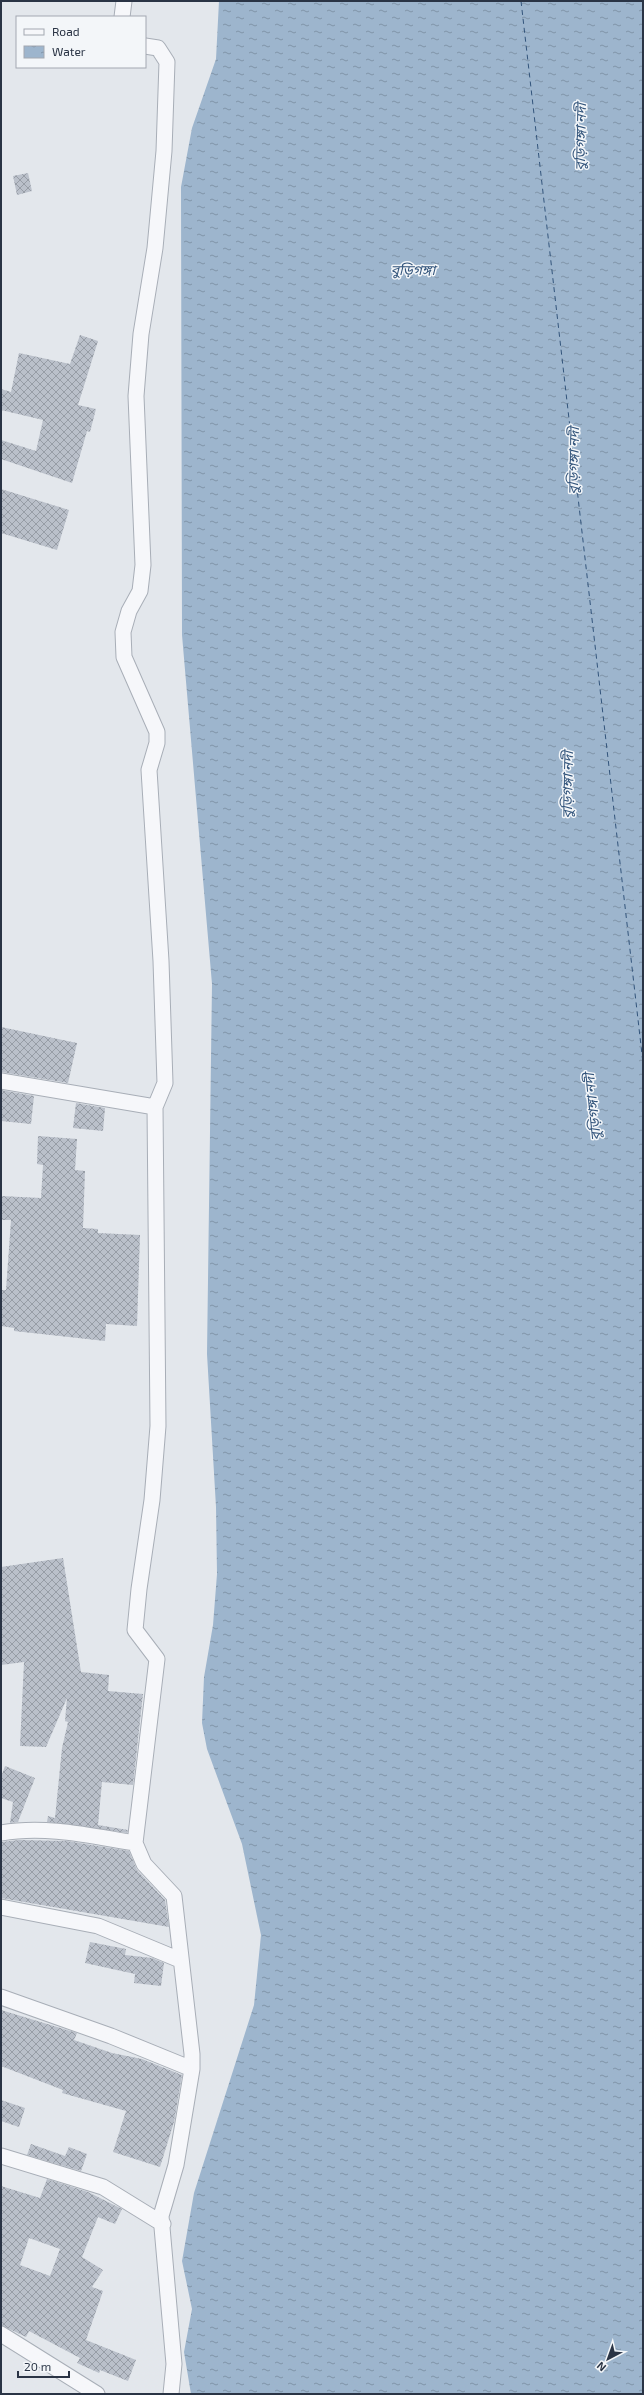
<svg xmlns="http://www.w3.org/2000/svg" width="644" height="2395" font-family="'Exo 2','Noto Sans Bengali',sans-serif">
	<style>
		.water { fill: url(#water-ripples) }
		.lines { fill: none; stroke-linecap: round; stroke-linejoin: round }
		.ferry { stroke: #32547b; stroke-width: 1; stroke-dasharray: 5 4; stroke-linecap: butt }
		.building { fill: url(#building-cross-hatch); fill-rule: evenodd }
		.street-casing { stroke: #a8aeb7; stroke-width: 17 }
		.street { stroke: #f6f7fa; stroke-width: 15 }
		.labels { text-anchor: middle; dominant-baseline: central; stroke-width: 3; stroke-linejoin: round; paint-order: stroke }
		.water-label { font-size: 14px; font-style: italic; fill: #32547b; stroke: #f3f6f9 }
	</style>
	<defs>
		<pattern id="water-ripples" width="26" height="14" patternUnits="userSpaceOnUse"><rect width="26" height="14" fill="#9db5cd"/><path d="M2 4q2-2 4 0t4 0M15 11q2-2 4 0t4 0" fill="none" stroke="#8094a8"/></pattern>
		<pattern id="building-cross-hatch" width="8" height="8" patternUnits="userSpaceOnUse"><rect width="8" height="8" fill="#bac0ca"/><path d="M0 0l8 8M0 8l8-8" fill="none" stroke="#979da6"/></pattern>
	</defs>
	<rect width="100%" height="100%" fill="#e3e7ec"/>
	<!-- water -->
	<path class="water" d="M219 1H643V2394H191L184 2352 192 2309 182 2261 194 2193 254 2005 261 1935 242 1844 207 1749 202 1723 204 1677 213 1625 217 1574 216 1507 207 1354 212 984 182 635 181 187 192 128 216 59Z"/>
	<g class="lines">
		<!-- ferry -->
		<path class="ferry" d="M521 1 643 1063"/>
	</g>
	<!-- building -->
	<path class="building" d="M28 173 32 191 17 195 13 176Z
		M80 335 98 341 78 405 96 409 90 432 87 431 72 483 1 459V440L36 451 43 420 1 410V389L11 392 19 353 70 364Z
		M1 489 69 510 57 550 1 533Z
		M1 1027 77 1043 68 1083 1 1072Z
		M1 1090 34 1096 31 1124 1 1121Z
		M76 1103 105 1108 103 1131 73 1128Z
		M38 1136 77 1139 75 1170 85 1171 83 1228 98 1229V1233L140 1235 137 1326 106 1324 105 1341 14 1331V1328L1 1326V1290H6L11 1220H1V1196L41 1198 43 1165 37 1164Z
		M63 1558 81 1672 109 1675 108 1691 143 1694 133 1785 102 1782 98 1825 128 1830 127 1833 47 1822 48 1816 55 1818 62 1748 68 1722 65 1721 67 1698 46 1747 20 1746 24 1662 1 1665V1567Z
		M5 1766 35 1778 18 1822 10 1823 13 1802 1 1798V1777Z
		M19 1840 67 1841 129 1851 137 1870 165 1900 169 1927 1 1898V1842Z
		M90 1942 126 1949 125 1955 152 1958 164 1963 161 1986 134 1983 135 1974 85 1963Z
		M1 2010 77 2033 74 2040 112 2053 142 2059 182 2075 174 2122 160 2167 113 2152 126 2111 62 2093 63 2090 1 2066Z
		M1 2100 25 2108 19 2127 1 2121Z
		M31 2144 65 2156 69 2147 87 2154 81 2171 27 2155Z
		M47 2179 88 2192 122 2209 115 2224 98 2217 82 2257 103 2270 92 2287 103 2291 86 2340 136 2360 128 2381 100 2370 99 2373 77 2363 80 2358 29 2331 26 2337 1 2325V2186L40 2198ZM29 2238 60 2249 50 2276 20 2265Z"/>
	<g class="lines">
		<!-- street casing -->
		<g class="street-casing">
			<path id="street" d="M122 17 124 1
				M1 1081 155 1107
				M1 1833C46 1825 91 1836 135 1843L144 1864 174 1896 192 2054V2069L176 2165 161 2216 174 2364 171 2394
				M135 1843 157 1659 135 1630 139 1589 152 1500 158 1426 155 1107 165 1083 161 961 149 770 157 743V732L124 657 123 632 129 611 140 591 143 565 136 396 141 334 155 248 164 151 167 62 158 48 145 46
				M1 1907 98 1926 180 1960
				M1 1997 111 2036 192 2069
				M1 2156 103 2187 163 2224
				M1 2334 97 2394"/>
		</g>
		<!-- street -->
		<use href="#street" class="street"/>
	</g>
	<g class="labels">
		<!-- water labels -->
		<g class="water-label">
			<text transform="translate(580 137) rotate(-89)">বুড়িগঙ্গা নদী</text>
			<text x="413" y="269">বুড়িগঙ্গা</text>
			<text transform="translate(573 461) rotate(-89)">বুড়িগঙ্গা নদী</text>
			<text transform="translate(567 785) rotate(-89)">বুড়িগঙ্গা নদী</text>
			<text transform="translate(592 1107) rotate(-96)">বুড়িগঙ্গা নদী</text>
		</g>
	</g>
	<!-- border -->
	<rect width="644" height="2395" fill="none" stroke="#2a3445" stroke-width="4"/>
	<!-- legend -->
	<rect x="16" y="16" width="130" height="52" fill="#f3f6f9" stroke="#a3a8b1"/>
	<rect x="24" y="29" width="20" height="6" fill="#f6f7fa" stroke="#a3a8b1"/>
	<text x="52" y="36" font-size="12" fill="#2a3445">Road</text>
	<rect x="24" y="46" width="20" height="12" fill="url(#water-ripples)" stroke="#a3a8b1"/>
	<text x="52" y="56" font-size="12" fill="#2a3445">Water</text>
	<!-- north arrow -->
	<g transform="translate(608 2359) rotate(221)" stroke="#f3f6f9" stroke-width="3" paint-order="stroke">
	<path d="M0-3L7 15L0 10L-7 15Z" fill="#2a3445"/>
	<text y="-6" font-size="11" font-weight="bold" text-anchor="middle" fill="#2a3445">N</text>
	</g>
	<!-- scale -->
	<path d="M18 2371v6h51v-6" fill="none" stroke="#2a3445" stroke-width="2"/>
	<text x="24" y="2371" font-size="12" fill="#2a3445" stroke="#f3f6f9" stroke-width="3" paint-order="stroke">20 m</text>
</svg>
